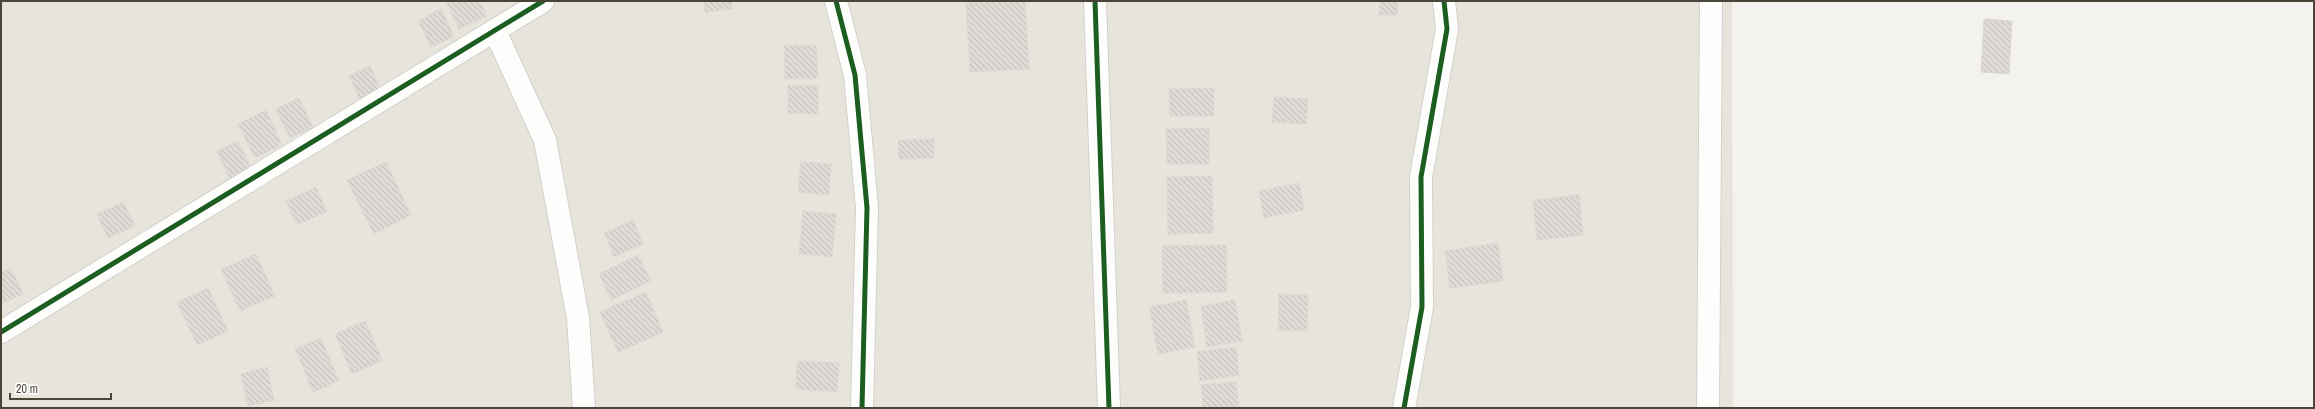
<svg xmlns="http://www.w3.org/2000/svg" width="2315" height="409" font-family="'Archivo Narrow',sans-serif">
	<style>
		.residential { fill: #e7e4dc }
		.building { fill: url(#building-back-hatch); stroke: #dcd9d4 }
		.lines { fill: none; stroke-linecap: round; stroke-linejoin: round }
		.minor-casing { stroke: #d2d0cb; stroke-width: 24 }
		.minor { stroke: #fdfdfc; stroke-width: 22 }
		.cycleway-casing { stroke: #fff; stroke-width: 8 }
		.cycleway { stroke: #1b5e20; stroke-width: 5 }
	</style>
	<defs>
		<pattern id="building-back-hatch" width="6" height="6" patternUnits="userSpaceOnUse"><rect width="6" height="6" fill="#dedbd6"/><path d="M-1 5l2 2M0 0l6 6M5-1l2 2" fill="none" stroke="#c0bdb8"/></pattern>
	</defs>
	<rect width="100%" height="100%" fill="#f4f2ee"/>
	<!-- residential -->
	<path class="residential" d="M1 1H1732L1733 408H1Z"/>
	<!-- building -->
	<path class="building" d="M446 1H479L487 16 459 29Z
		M704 1H731L732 9 705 12Z
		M1025 1 1029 69 970 72 966 3Z
		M1380 1H1398L1397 15H1379Z
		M441 9 454 36 431 47 418 21Z
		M1984 19 2012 21 2009 74 1981 72Z
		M816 45 818 78 785 79 784 46Z
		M370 66 381 90 360 100 349 76Z
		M788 85 818 86V114L788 113Z
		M1214 88V116H1170L1169 89Z
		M1274 97 1308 99 1306 124 1272 122Z
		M299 98 313 127 290 138 276 109Z
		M266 110 282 145 255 158 238 124Z
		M1209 128V164H1167L1166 129Z
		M934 139V158L899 159 898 140Z
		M238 141 251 169 230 179 217 151Z
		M386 162 411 215 374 234 347 180Z
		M801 162 831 164 829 195 798 192Z
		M1212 176 1213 233 1168 234 1167 177Z
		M1299 183 1304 210 1264 218 1259 191Z
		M316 187 327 211 297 225 286 201Z
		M1579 195 1583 235 1537 240 1533 200Z
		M123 202 135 226 108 238 97 214Z
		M803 211 836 214 832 257 799 254Z
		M633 220 643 244 614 257 604 233Z
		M1498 243 1503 281 1450 288 1445 251Z
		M1226 245 1227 292 1163 293 1162 246Z
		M256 254 275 296 240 311 221 269Z
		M638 255 651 281 611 300 599 274Z
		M11 268 23 294 1 304V273Z
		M208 288 228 331 197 345 177 302Z
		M646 292 663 332 618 352 600 312Z
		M1279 294 1308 295 1307 331 1278 330Z
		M1186 300 1195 347 1158 354 1149 307Z
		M1235 300 1242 341 1207 347 1201 306Z
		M365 321 382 360 352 374 335 334Z
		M321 338 339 381 313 392 295 349Z
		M1236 347 1239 375 1200 381 1197 352Z
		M797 361 839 363 837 392 796 389Z
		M267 367 274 400 248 406 241 374Z
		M1236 382 1239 408H1203L1201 385Z"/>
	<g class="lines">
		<!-- minor casing -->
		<g class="minor-casing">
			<path id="minor" d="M836 1 855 75 867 208 862 408
				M1095 1 1109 408
				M495 31 545 140 578 318 584 408
				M1 332 543 1
				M1404 408 1422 307 1421 177 1447 29 1444 1
				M1708 408 1711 1"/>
		</g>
		<!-- minor -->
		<use href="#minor" class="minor"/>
		<!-- cycleway casing -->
		<g class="cycleway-casing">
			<path id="cycleway" d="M836 1 855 75 867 208 862 408
				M1095 1 1109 408
				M1 332 543 1
				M1404 408 1422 307 1421 177 1447 29 1444 1"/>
		</g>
		<!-- cycleway -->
		<use href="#cycleway" class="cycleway"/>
	</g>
	<!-- border -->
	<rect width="2315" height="409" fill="none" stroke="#4b4439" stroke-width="4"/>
	<!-- scale -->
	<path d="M10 393v6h101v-6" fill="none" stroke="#4b4439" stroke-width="2"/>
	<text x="16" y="393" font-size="12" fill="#4b4439" stroke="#ffffff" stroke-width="3" paint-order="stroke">20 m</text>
</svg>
